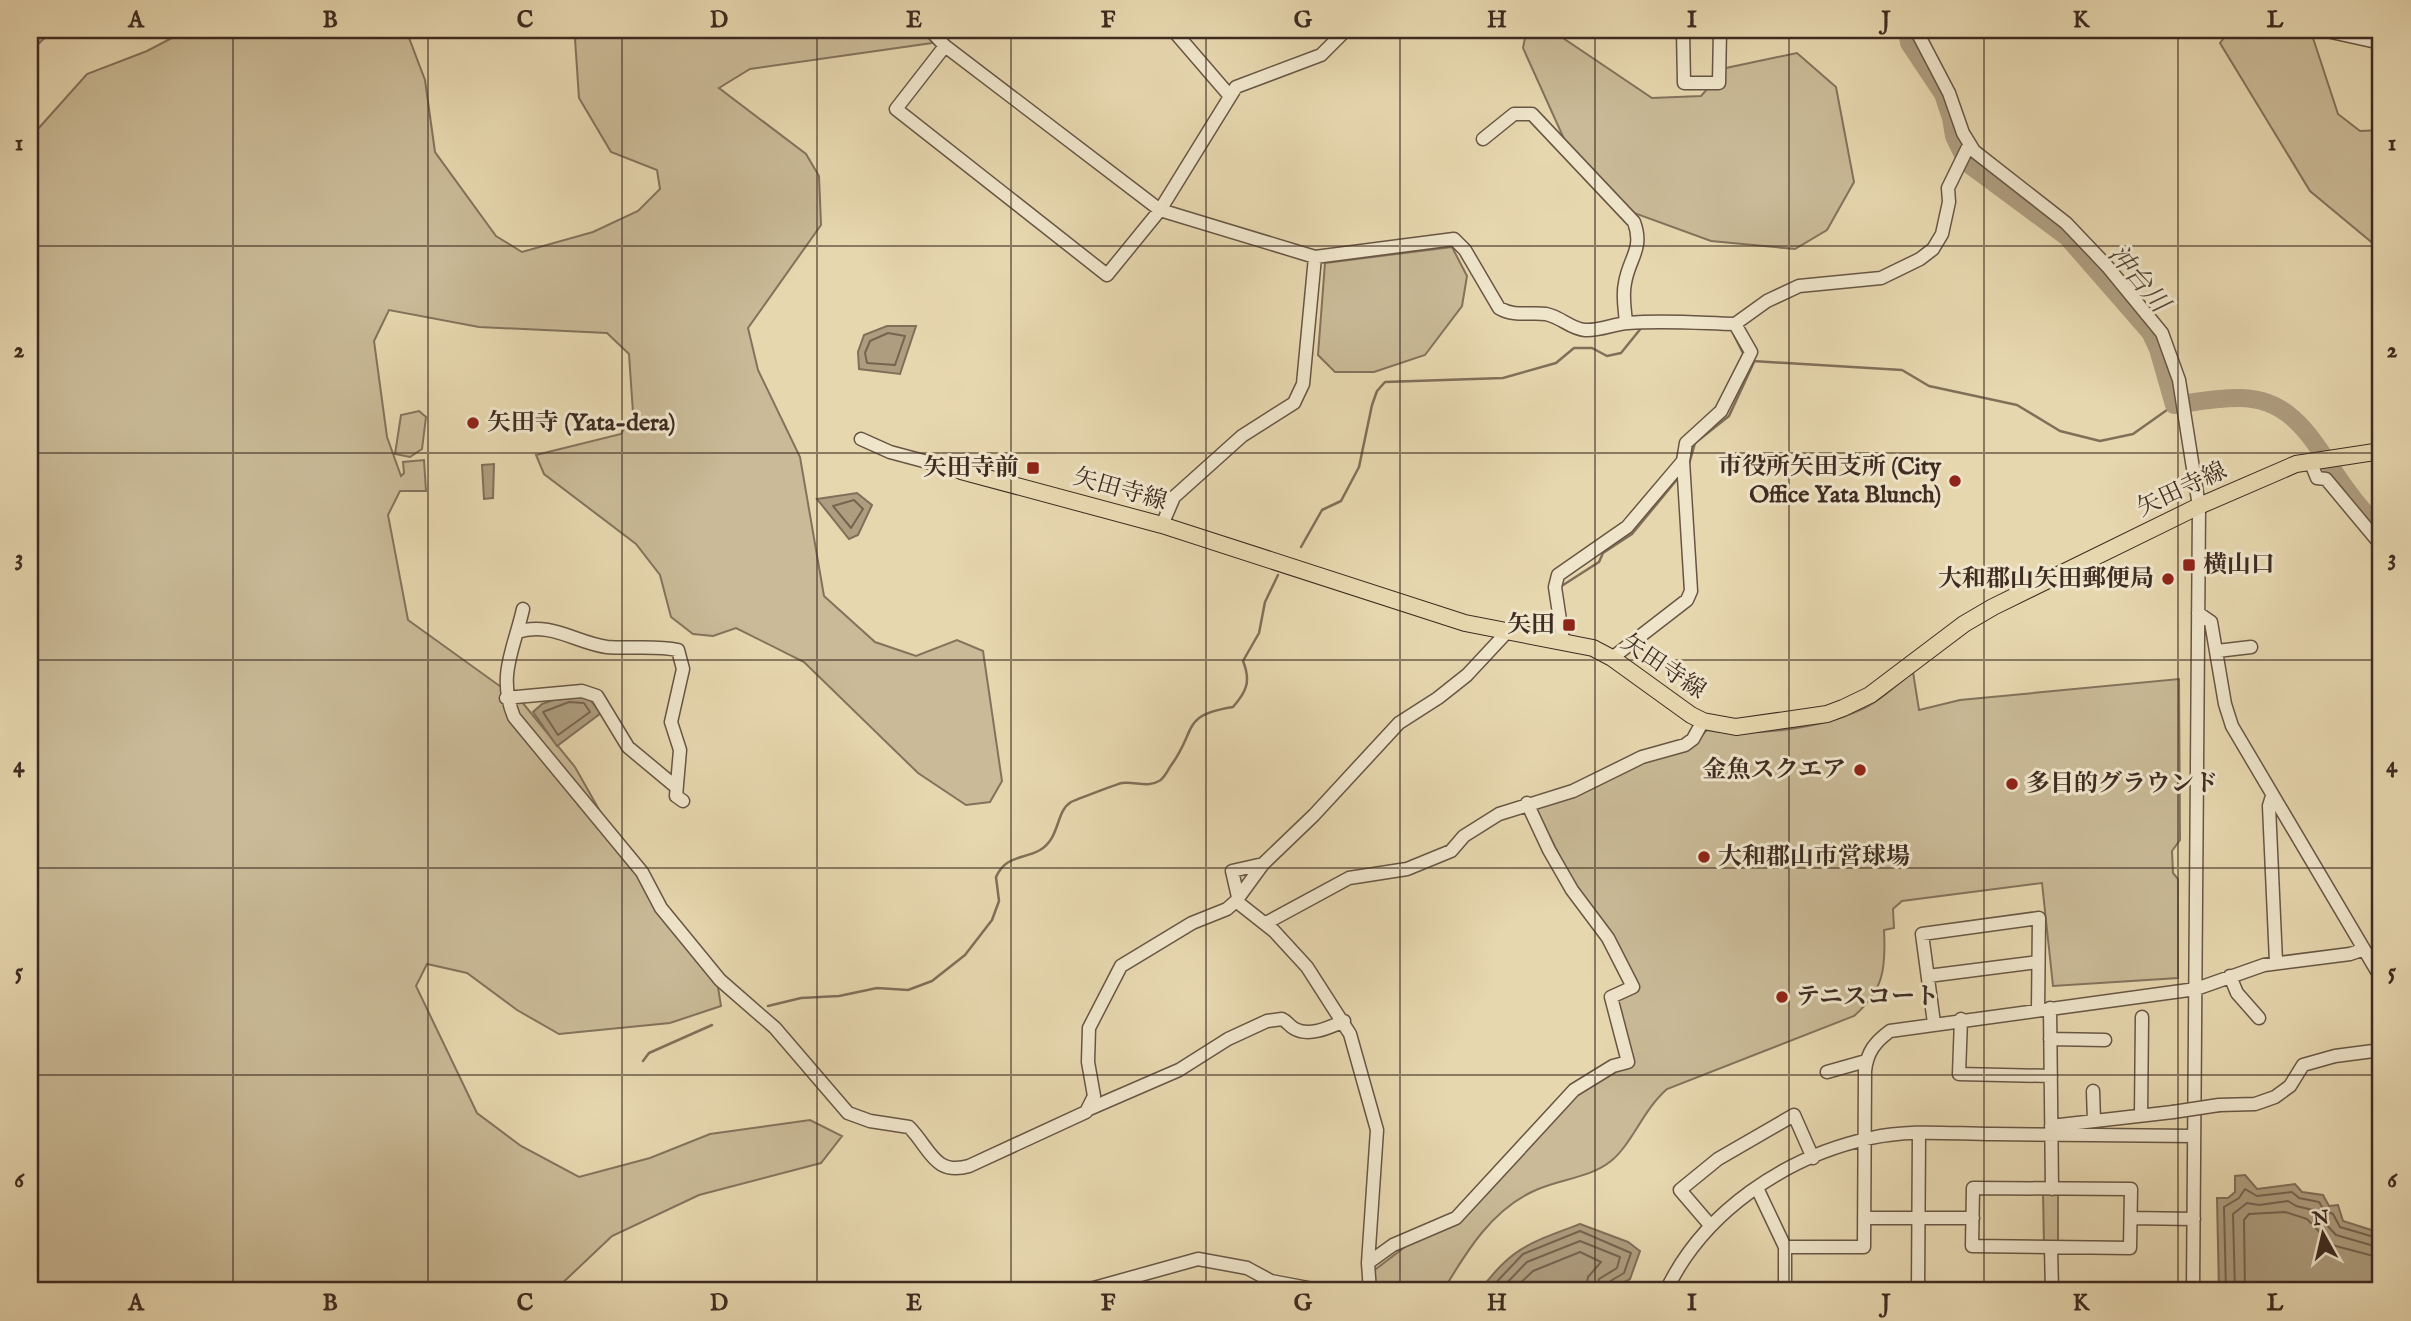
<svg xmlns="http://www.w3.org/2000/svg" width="2411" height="1321" font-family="'IM FELL English','Noto Serif JP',serif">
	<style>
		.green { fill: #caba97; stroke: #84725c; stroke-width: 2 }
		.water { fill: #ae9d7f; stroke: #816f59; stroke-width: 2 }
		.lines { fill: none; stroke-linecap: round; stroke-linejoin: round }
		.shore { stroke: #766450; stroke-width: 2 }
		.stream { stroke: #816f59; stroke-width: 2.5 }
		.river { stroke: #ae9d7f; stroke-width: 18 }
		.minor-casing { stroke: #685644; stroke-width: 15 }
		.major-casing { stroke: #3e2b21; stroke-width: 18 }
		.minor { stroke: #efe5cb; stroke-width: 12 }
		.major { stroke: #e7d7af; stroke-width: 16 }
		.minor-bridge-casing { stroke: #685644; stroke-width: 15; stroke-linecap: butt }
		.minor-bridge { stroke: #efe5cb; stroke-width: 12 }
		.grid { fill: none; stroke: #3e2b21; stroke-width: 2; stroke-opacity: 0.55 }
		.poi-dot { fill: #8f2418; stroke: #efe5cb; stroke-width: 2.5 }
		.labels { text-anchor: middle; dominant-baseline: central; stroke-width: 6; stroke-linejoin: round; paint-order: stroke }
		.poi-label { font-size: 24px; font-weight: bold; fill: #3e2b21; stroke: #efe5cb; text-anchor: start }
		.street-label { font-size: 24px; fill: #3e2b21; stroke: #efe5cb }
		.water-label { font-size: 26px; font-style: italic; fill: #5a4838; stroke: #efe5cb }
		.neatline { fill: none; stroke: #3e2b21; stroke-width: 2.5 }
		.grid-label { font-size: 23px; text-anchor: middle; font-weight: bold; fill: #3e2b21 }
	</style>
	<rect width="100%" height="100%" fill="#e7d7af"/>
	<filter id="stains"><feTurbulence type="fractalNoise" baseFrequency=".00286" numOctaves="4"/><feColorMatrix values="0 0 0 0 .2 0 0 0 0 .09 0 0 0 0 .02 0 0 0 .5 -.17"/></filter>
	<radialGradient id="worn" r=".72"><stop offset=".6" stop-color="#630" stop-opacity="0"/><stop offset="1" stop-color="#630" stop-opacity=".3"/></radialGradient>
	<!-- green -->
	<path class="green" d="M30 30H53L30 52Z
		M187 30H406L425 80 435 152 496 236 522 252 593 232 638 211 660 189 657 170 611 152 579 98 575 39 592 30H944L932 43 750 69 719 88 806 154 819 176 821 225 748 328 758 370 800 457 824 596 875 642 916 656 957 640 983 651 1002 781 990 802 966 805 918 773 804 662 736 628 713 636 693 634 671 617 660 575 636 544 544 474 536 455 621 434 633 413 629 354 607 333 479 327 389 310 374 341 387 437 401 476 404 473 403 462 424 460 426 491H400L388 515 408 620 522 702 575 767 601 813 718 987 721 1006 670 1023 559 1034 517 1010 467 973 427 964 416 986 477 1113 521 1146 579 1177 650 1158 710 1134 810 1120 842 1136 821 1163 699 1195 612 1236 554 1291H30V132L37 130 87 74 147 51Z
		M1534 30H1551L1652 98 1701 96 1726 68 1797 53 1836 87 1854 182 1827 230 1795 249 1711 241 1634 213 1569 150 1523 48 1526 33Z
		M2230 30H2305L2312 35 2338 114 2360 131 2381 130V250L2310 191 2220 43Z
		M1452 247 1467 276 1462 306 1425 355 1374 372H1335L1318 355 1325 263Z
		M419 411 426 417 422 449 410 457 395 454 401 415Z
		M1913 672 1919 710 1960 700 2179 679 2180 840 2172 851 2173 873 2178 879V978L2053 986 2042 883 1902 901 1893 909 1894 928 1884 930C1886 968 1884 990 1854 1016L1667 1089C1643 1110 1632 1144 1611 1161 1590 1178 1560 1179 1536 1190 1492 1209 1466 1252 1443 1291H1387L1374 1283 1372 1272 1414 1240 1464 1214 1586 1083 1632 1059 1614 998 1638 986 1611 932 1574 884 1533 804 1642 761 1691 746 1707 730C1751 737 1818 729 1860 710 1879 702 1897 684 1913 672Z
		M2043 1193H2058V1243H2044Z"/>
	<!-- water -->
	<path class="water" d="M887 326H916L900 374 859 369 858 352 864 335Z
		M494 464 493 498 484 499 482 465Z
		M857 493 872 505 858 535 849 539 817 499Z
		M568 695 588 697 601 713 557 746 533 712 542 704Z
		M2245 1175 2257 1189 2295 1184 2302 1192 2323 1195 2329 1206 2338 1205 2343 1221 2381 1233V1291H2219L2217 1198H2228L2235 1192V1176Z
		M1580 1224 1628 1242 1640 1251 1630 1279 1608 1291H1480C1510 1248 1532 1242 1580 1224Z"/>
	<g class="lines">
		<!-- shore -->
		<path class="shore" d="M888 333 905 336 895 365 867 363 865 353 870 341Z
			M854 500 863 509 851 528 833 506Z
			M569 702 584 703 590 712 558 735 543 712Z
			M1488 1291 1523 1254 1580 1231 1631 1253 1624 1273 1607 1283 1605 1291
			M1499 1291 1527 1262 1580 1241 1620 1257 1617 1268 1599 1279 1596 1291
			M1512 1291 1533 1271 1580 1252 1601 1262 1588 1277 1585 1291
			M2226 1291 2224 1207 2239 1198 2245 1189 2257 1196 2292 1192 2299 1198 2319 1202 2324 1210 2333 1214 2340 1227 2381 1239
			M2235 1291 2233 1214 2247 1203 2259 1205 2288 1201 2296 1206 2313 1210 2336 1235 2381 1248
			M2245 1291 2244 1220 2249 1214 2285 1212 2307 1219 2332 1245 2381 1258"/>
		<!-- stream -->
		<path class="stream" d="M1733 333 1744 355
			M1753 361 1902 370 1929 386 2017 405 2060 431 2100 441 2133 434 2174 405
			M1689 464 1695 443 1729 416 1754 362
			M1301 547 1322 510 1341 501 1359 467 1372 405 1377 391 1385 382 1503 378 1556 363 1574 348H1592L1607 356 1621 353 1642 327
			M1560 587 1599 562 1603 553 1632 534 1679 477
			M768 1006 801 998 839 996 877 988 908 990 932 981 965 955 992 920 999 901 996 877C1006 855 1022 860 1040 850 1061 837 1055 812 1071 802 1075 800 1117 784 1122 783 1134 781 1148 788 1159 781 1165 778 1168 769 1172 764 1197 729 1181 715 1233 707 1247 691 1251 681 1243 661L1259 633 1265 602 1278 575
			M643 1061 649 1053 712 1025"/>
		<!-- river -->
		<path class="river" d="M1907 30 1909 43 1943 94 1951 118 1954 136 1967 163 2067 237 2150 332 2158 349 2174 405C2195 402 2216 398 2238 398 2299 397 2318 453 2350 494 2359 507 2371 518 2381 531"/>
		<!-- minor casing -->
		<g class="minor-casing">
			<path id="minor" d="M930 30 945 46 1160 210 1315 257 1303 384 1294 403 1242 436 1174 497 1162 525
				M1173 30 1229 95
				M1683 30 1684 83H1719L1720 30
				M1916 30 1949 93 1963 133 1974 151 2066 223 2107 266 2162 333 2179 380 2199 506 2193 1291
				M2322 30 2381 43
				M945 46 896 109 1107 275 1160 210 1236 87 1321 55 1346 30
				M1483 139 1514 114H1532L1634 222C1644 249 1629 258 1625 283 1622 296 1625 309 1626 323
				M1315 257 1454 239 1465 250 1499 308C1514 317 1530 312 1546 314 1561 317 1571 329 1585 330 1600 331 1613 324 1628 323 1663 320 1699 323 1735 324L1767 301 1799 286 1881 278 1920 259 1933 249 1942 234 1949 202 1948 188 1969 145
				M861 439 890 452 961 471
				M2310 461 2317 478 2326 479 2381 545
				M523 609C514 649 497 676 514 717L642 872 661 908 720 980 775 1028 848 1113 870 1121 909 1127C930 1148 934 1176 969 1166L1086 1112 1094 1096 1088 1062 1089 1028 1121 966 1192 923 1227 909 1236 901 1263 864 1314 815 1399 723 1438 698 1467 675 1508 631
				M2198 613 2211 622 2225 704 2232 726 2381 978
				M517 632C550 621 577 643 607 647 630 649 655 645 678 650L683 669 671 722 680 750 676 796 683 801
				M1563 640 1555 587 1558 575 1627 527 1683 461
				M2217 651 2251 647
				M1612 658 1687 600 1691 591 1683 461 1686 443 1721 411 1751 352 1735 324
				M506 698 582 691 597 696 628 747 676 787
				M2272 796 2269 806 2276 962
				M1238 897 1232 871 1263 864
				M1236 901 1274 931 1307 967 1350 1034 1377 1130 1368 1263 1370 1291
				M1266 923 1349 878 1407 869 1451 851 1464 836 1499 814 1573 791 1642 757 1685 745 1693 739 1703 721
				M1928 976 2038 962
				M2230 976 2237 993 2259 1018
				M2050 1008 2052 1189
				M1961 1019 1959 1074 2051 1076
				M1934 1023 1922 934 2039 918 2038 1009
				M2050 1039 2105 1040
				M1827 1072 1866 1061
				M2093 1091 2094 1121
				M2219 1105 2255 1104 2275 1097 2290 1086 2303 1065 2335 1056 2381 1050
				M1089 1109 1179 1070 1228 1039 1267 1021 1282 1019C1288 1022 1289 1026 1295 1029 1310 1037 1330 1027 1344 1021
				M2141 1115 2142 1017
				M2051 1126 2173 1112
				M1757 1188 1785 1247V1291
				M1973 1188 2131 1189 2130 1248 1972 1246Z
				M1864 1218H1973
				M2131 1218 2194 1219
				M1710 1225 1680 1190 1718 1159 1794 1115 1813 1158
				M1785 1247H1864L1865 1071C1867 1052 1875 1042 1890 1031L2196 989 2264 965 2350 954 2362 950
				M2051 1247 2052 1291
				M1368 1263 1393 1245 1456 1218 1574 1090 1613 1066 1628 1062 1611 997 1633 987 1608 938 1572 890 1549 850 1527 803
				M1083 1291 1198 1259 1247 1268 1271 1281 1324 1291
				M1666 1291C1703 1212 1786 1156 1871 1138 1911 1129 1953 1134 1993 1134 2060 1135 2127 1135 2194 1136
				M1918 1291 1919 1133"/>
		</g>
		<!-- major casing -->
		<g class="major-casing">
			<path id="major" d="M961 471 1162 525 1465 623 1593 648 1612 658 1691 715 1703 721 1736 727 1827 714 1843 708 1870 695 1964 624 1993 607 2199 506 2296 464 2381 451"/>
		</g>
		<!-- minor -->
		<use href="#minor" class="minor"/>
		<!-- major -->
		<use href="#major" class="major"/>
		<!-- minor-bridge casing -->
		<g class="minor-bridge-casing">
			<path id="minor-bridge" d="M2173 1112 2219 1105"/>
		</g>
		<!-- minor-bridge -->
		<use href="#minor-bridge" class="minor-bridge"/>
	</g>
	<!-- grid -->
	<path class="grid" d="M233 30V1291M428 30V1291M622 30V1291M817 30V1291M1011 30V1291M1206 30V1291M1400 30V1291M1595 30V1291M1789 30V1291M1984 30V1291M2178 30V1291M30 246H2381M30 453H2381M30 660H2381M30 868H2381M30 1075H2381"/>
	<!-- markers -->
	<g class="poi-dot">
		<circle cx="473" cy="423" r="7"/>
		<rect x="1026" y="461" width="14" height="14" rx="3.5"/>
		<circle cx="1955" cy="481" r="7"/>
		<rect x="2182" y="558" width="14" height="14" rx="3.5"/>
		<circle cx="2168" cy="579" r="7"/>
		<rect x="1562" y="618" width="14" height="14" rx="3.5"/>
		<circle cx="1860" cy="770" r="7"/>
		<circle cx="2012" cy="784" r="7"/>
		<circle cx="1704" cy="857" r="7"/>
		<circle cx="1782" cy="997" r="7"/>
	</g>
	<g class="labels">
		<!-- poi labels -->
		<g class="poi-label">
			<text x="487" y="423">矢田寺 (Yata-dera)</text>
			<text x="1941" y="467" text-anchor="end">市役所矢田支所 (City<tspan x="1941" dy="28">Office Yata Blunch)</tspan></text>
			<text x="1019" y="468" text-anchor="end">矢田寺前</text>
			<text x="2203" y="565">横山口</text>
			<text x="2154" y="579" text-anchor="end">大和郡山矢田郵便局</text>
			<text x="1555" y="625" text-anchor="end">矢田</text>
			<text x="1846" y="770" text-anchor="end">金魚スクエア</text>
			<text x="2026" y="784">多目的グラウンド</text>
			<text x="1718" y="857">大和郡山市営球場</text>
			<text x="1796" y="997">テニスコート</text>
		</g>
		<!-- street labels -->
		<g class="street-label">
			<text transform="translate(1120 490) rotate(16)">矢田寺線</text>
			<text transform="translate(2182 490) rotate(-25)">矢田寺線</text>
			<text transform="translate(1663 667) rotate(34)">矢田寺線</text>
		</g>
		<!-- water labels -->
		<g class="water-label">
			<text transform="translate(2138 279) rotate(50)">沖台川</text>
		</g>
	</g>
	<!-- margin -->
	<rect width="2411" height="1321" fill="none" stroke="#e7d7af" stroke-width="77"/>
	<!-- north arrow -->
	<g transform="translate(2323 1234) rotate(352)" stroke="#efe5cb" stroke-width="5" paint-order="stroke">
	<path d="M0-5L12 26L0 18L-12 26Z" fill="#3e2b21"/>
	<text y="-10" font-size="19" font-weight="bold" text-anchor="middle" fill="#3e2b21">N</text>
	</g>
	<rect x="38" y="38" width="2334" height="1244" class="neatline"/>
	<g class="grid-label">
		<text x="136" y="27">A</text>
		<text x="330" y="27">B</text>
		<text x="525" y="27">C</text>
		<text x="719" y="27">D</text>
		<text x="914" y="27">E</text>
		<text x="1108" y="27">F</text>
		<text x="1303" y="27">G</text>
		<text x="1497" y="27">H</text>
		<text x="1692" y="27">I</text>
		<text x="1886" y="27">J</text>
		<text x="2081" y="27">K</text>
		<text x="2275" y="27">L</text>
		<text x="19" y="150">1</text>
		<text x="2392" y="150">1</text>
		<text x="19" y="357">2</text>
		<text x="2392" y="357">2</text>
		<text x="19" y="565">3</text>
		<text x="2392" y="565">3</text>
		<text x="19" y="772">4</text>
		<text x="2392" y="772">4</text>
		<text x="19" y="979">5</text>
		<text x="2392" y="979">5</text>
		<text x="19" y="1187">6</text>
		<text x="2392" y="1187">6</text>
		<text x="136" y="1310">A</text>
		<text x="330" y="1310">B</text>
		<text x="525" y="1310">C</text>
		<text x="719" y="1310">D</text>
		<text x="914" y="1310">E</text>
		<text x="1108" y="1310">F</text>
		<text x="1303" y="1310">G</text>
		<text x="1497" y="1310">H</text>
		<text x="1692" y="1310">I</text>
		<text x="1886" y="1310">J</text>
		<text x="2081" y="1310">K</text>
		<text x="2275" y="1310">L</text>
	</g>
	<rect width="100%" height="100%" filter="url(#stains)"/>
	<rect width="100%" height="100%" fill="url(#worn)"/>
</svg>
